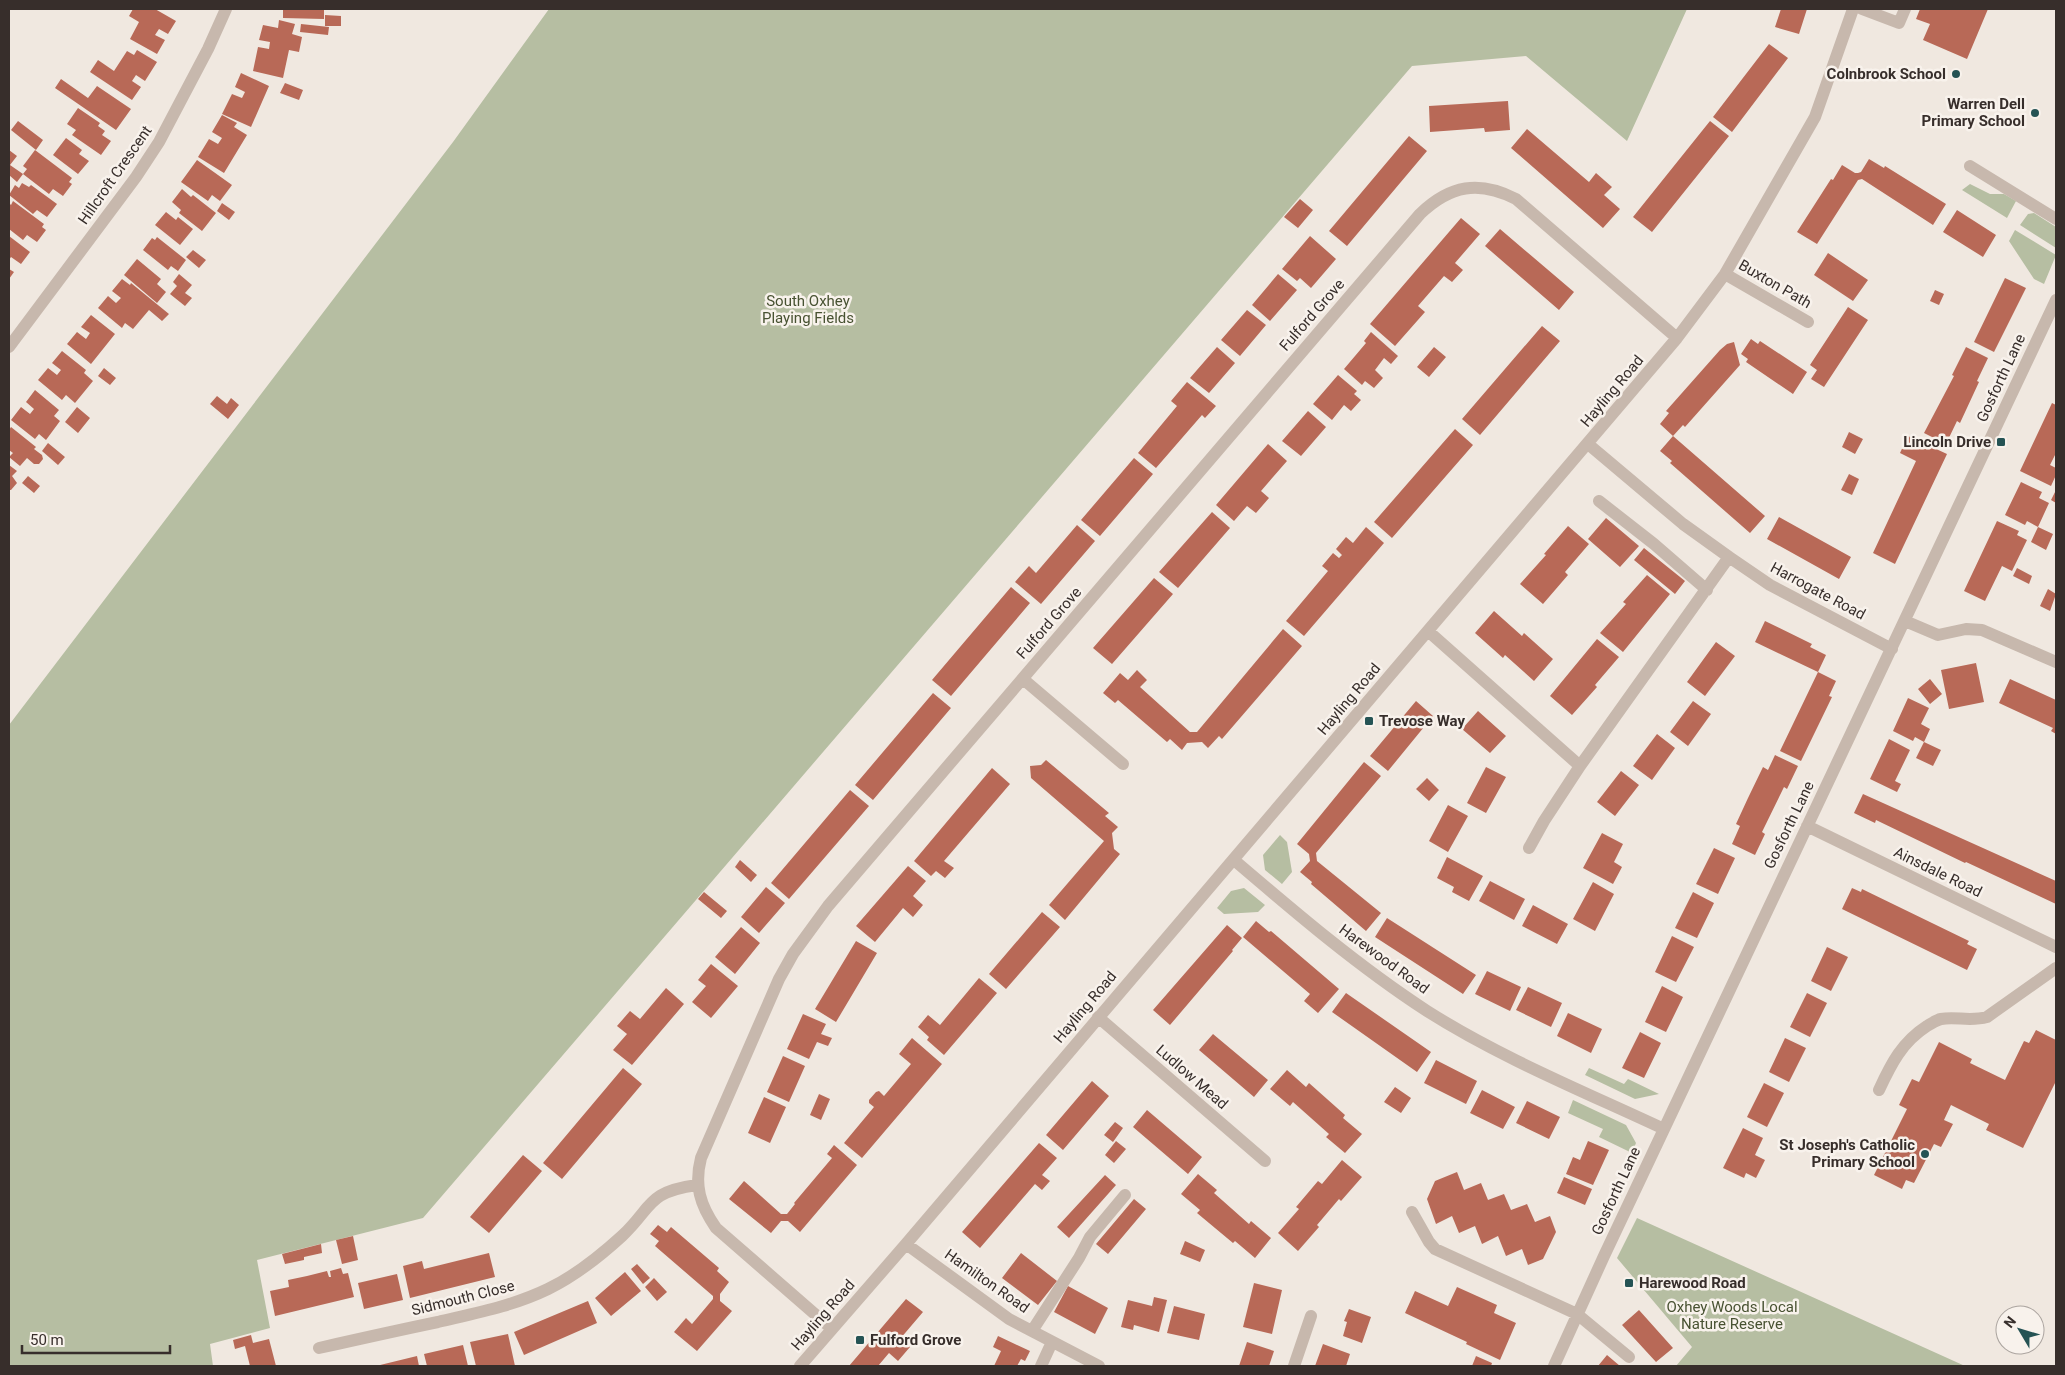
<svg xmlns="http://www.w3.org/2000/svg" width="2065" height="1375" font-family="Roboto,sans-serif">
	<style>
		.green { fill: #b6bea2 }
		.building { fill: #b86957 }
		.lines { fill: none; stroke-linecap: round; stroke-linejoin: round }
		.minor { stroke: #c7b8ad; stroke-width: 12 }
		.poi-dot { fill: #255354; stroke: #f8f2ec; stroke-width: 2 }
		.labels { text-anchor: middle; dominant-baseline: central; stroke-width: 5; stroke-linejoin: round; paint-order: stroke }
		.poi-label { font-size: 15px; font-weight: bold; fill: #372e2b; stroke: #f8f2ec; text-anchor: end }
		.street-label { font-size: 15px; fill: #372e2b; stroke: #f8f2ec }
		.park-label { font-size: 15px; fill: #485232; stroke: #f8f2ec }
	</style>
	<rect width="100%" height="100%" fill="#f0e8e0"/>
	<!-- green -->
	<path class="green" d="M549 9H1687L1627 141 1526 56 1412 66 423 1218 257 1260 270 1328 210 1344 213 1366H9V725L453 142Z
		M1970 184 1990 194H2004L2016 201 2007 218 1962 190Z
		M2034 213 2056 227V248L2020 225 2028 214Z
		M2015 230 2056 255 2044 284 2034 279 2009 241Z
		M1280 835 1287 842 1292 872 1282 884 1265 870 1263 855Z
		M1244 888 1265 905 1258 912 1224 914 1217 908 1231 891Z
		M1589 1068 1624 1084 1628 1079 1659 1094 1635 1099 1585 1075Z
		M1573 1100 1626 1125 1636 1143 1632 1153 1599 1137 1603 1129 1568 1113Z
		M1637 1218 1965 1366H1676L1692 1347 1617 1258Z"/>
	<!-- building -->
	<path class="building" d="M133 9H155L176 21 168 34 159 29 155 35 165 40 157 54 130 39 139 22 129 16Z
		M283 9H324V19L283 18Z
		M1781 9H1807L1799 34 1775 27Z
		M1920 9H1988L1967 59 1923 40 1930 24 1916 19Z
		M325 15 341 16V26H325Z
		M279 20 295 24 292 34 302 37 299 52 289 50 283 78 253 71 258 47 269 49 270 42 259 40 263 25 278 28Z
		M301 24 329 27 328 35 300 32Z
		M1769 44 1788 58 1732 132 1713 117Z
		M137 50 157 62 145 81 136 75 132 81 141 87 132 100 90 72 98 60 114 71 127 51 134 55Z
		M241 73 269 86 251 127 222 114 232 94 242 98 245 92 235 87Z
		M61 79 88 98 97 86 131 109 116 130 55 88Z
		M285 83 303 90 299 100 280 93Z
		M1508 101 1510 130 1485 132 1484 128 1430 132 1429 106Z
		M78 108 100 123 98 126 105 131 102 135 111 141 101 155 72 135 76 130 67 124Z
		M222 115 237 123 234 127 247 135 224 173 198 157 209 139 218 144 222 138 212 132Z
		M18 121 43 140 36 150 11 130Z
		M1710 121 1729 136 1652 232 1633 217Z
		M1527 129 1589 182 1596 173 1612 187 1604 195 1620 209 1603 228 1511 148Z
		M1409 136 1427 151 1347 246 1329 231Z
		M66 138 82 150 79 154 89 161 78 174 53 155Z
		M9 150 17 156 10 165 9 163Z
		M35 150 72 178 69 182 72 184 63 196 53 189 49 194 23 174 27 169 23 166Z
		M1869 159 1884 168 1885 166 1946 204 1933 225 1862 179 1858 180 1817 244 1797 232 1831 179 1833 180 1842 165 1855 173H1858L1861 172Z
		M197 160 232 185 220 201 212 195 208 201 181 182Z
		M10 165 23 174 17 182 9 175Z
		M22 183 29 187 31 185 57 204 47 217 37 210 33 214 9 195 15 185 19 188Z
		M182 189 191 197 193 195 216 213 202 231 179 213 181 210 172 202Z
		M1300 199 1313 210 1298 228 1284 217Z
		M13 201 44 224 42 227 46 230 37 242 27 235 23 240 9 229V203L11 205Z
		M222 203 235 212 229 220 217 211Z
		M1957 210 1996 235 1983 257 1943 232Z
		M166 212 176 220 178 217 193 229 180 245 155 225Z
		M1461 218 1480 234 1455 263 1463 270 1452 282 1444 276 1418 306 1425 312 1395 346 1370 324Z
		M1500 229 1574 292 1559 310 1485 246Z
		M9 236 30 252 21 264 11 257 9 260Z
		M1310 236 1336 259 1311 288 1300 278 1297 281 1282 269Z
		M157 237 186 260 178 271 171 266 168 270 143 250 152 238 155 240Z
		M193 250 206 260 199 268 186 257Z
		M1828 253 1868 280 1853 301 1814 275Z
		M137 259 161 279 157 284 166 292 157 303 124 275Z
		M9 269 14 272 9 279Z
		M179 274 192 285 185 293 192 298 185 306 170 294 177 286 173 282Z
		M1278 274 1297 290 1270 321 1252 305Z
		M2005 278 2026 288 1994 352 1974 342Z
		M122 279 130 285 131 283 169 314 162 321 149 310 133 329 125 323 122 328 98 308 108 296 116 303 121 298 112 291Z
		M1935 290 1944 294 1939 305 1930 301Z
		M1848 307 1868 320 1824 387 1811 379 1817 370 1810 365Z
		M1247 310 1266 325 1240 356 1221 340Z
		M91 315 115 334 91 364 67 344 77 332 86 339 90 333 81 327Z
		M1542 326 1560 341 1480 435 1462 419Z
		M1371 332 1398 356 1391 364 1384 358 1375 370 1383 378 1374 388 1365 381 1362 385 1344 369 1366 343 1364 341Z
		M1751 339 1758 344 1760 341 1807 372 1793 394 1746 362 1748 359 1741 354Z
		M1734 342 1740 365 1685 427 1683 425 1673 436 1660 424 1669 413 1666 411 1720 350 1727 344Z
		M1217 347 1235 363 1209 393 1190 378Z
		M1434 347 1446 357 1429 377 1417 367Z
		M1966 347 1988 358 1977 381 1979 382 1960 423 1957 421 1946 444 1924 433 1954 376 1952 375Z
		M62 351 86 370 84 373 93 381 75 403 66 395 62 400 38 380 48 368 57 375 61 370 52 363Z
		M104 368 116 378 110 385 98 376Z
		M1338 375 1357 391 1354 394 1361 400 1351 411 1344 405 1332 420 1313 404Z
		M1187 382 1216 406 1205 418 1202 415 1156 468 1138 453 1177 406 1171 401Z
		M35 390 59 410 54 416 60 421 46 440 39 434 35 439 11 420 21 407 30 414 34 409 26 402Z
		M217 396 227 404 231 398 239 405 228 419 210 404Z
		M2052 403 2056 405V453L2050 465 2056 468V475L2051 486 2020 471Z
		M77 407 90 418 78 433 65 422Z
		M1308 411 1326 427 1301 456 1282 441Z
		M11 427 36 447 34 449 42 455 43 459 39 464H34L27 458 20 466 9 457 13 453 9 450V430Z
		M1455 429 1473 445 1392 538 1374 522Z
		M1849 432 1863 439 1855 454 1842 447Z
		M1673 436 1765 516 1750 533 1670 463 1672 461 1660 451Z
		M1908 436 1947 454 1895 564 1873 553 1916 461 1900 453Z
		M48 443 65 457 58 465 42 451Z
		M1268 444 1287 461 1261 491 1269 498 1256 513 1247 506 1234 521 1216 505Z
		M1134 458 1153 474 1100 536 1081 520Z
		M9 465 17 471 12 476 17 483 11 490H9Z
		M1849 474 1859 479 1852 495 1841 490Z
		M28 476 40 486 34 493 22 483Z
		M2021 482 2042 492 2039 498 2049 503 2038 527 2053 534 2046 550 2031 542 2038 527 2027 521 2025 525 2005 515Z
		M2056 490V503L2051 500Z
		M1212 512 1230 528 1178 588 1159 572Z
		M1779 517 1851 557 1839 579 1767 539Z
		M1606 518 1639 546 1620 567 1588 539Z
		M1997 521 2019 531 2017 535 2027 540 2012 571 2002 566 1985 601 1964 591Z
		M1077 525 1095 541 1041 604 1015 582 1029 566 1036 573Z
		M1568 526 1589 544 1565 572 1568 575 1543 604 1520 584 1546 555 1544 554Z
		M1366 527 1384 543 1304 636 1286 621 1328 571 1322 566 1333 553 1339 558 1342 555 1336 549 1346 537 1353 543Z
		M1644 548 1685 581 1675 594 1634 560Z
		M2017 568 2032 576 2029 584 2013 576Z
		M1647 575 1670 594 1623 652 1600 633 1626 604 1623 602Z
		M1154 578 1173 594 1112 664 1093 648Z
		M1011 587 1030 603 951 696 932 680Z
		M2048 589 2056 594 2050 611 2040 606Z
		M1494 611 1522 636 1524 633 1553 659 1534 681 1505 655 1503 658 1475 633Z
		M1765 621 1812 644 1810 647 1826 655 1818 672 1755 642Z
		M1283 629 1302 646 1222 739 1219 736 1208 748 1202 742 1187 743 1182 750 1170 739 1167 742 1118 700 1115 703 1103 693 1120 673 1128 680 1137 670 1147 680 1140 687 1190 732H1197Z
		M1597 639 1619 657 1595 685 1597 687 1572 715 1550 696Z
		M1716 642 1735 656 1705 696 1687 682Z
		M1976 663 1984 702 1949 709 1941 670Z
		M1818 672 1836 681 1829 696 1832 697 1801 761 1780 751Z
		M1930 679 1942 694 1930 704 1918 689Z
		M2010 679 2056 700V734L2051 731 2053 728 1999 703Z
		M933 693 951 708 873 800 855 785Z
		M1908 698 1929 708 1921 724 1930 729 1924 742 1915 737 1913 741 1893 731Z
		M1416 701 1433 716 1388 771 1370 756Z
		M1693 701 1711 714 1688 746 1670 732Z
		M1478 711 1506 736 1490 753 1462 729Z
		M1657 734 1675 748 1652 780 1633 766Z
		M1889 739 1910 750 1895 781 1901 784 1897 792 1870 779Z
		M1924 742 1941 750 1933 766 1916 758Z
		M1775 755 1798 766 1787 789 1784 787 1762 832 1765 834 1755 855 1732 844 1740 826 1736 824 1748 798 1763 767 1768 770Z
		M1046 760 1109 813 1105 816 1118 827 1112 833 1114 849 1120 854 1065 920 1049 905 1104 841 1031 778 1030 766 1041 765Z
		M1364 762 1381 776 1316 853 1317 861 1381 913 1366 931 1311 884 1312 882 1300 872 1310 861 1309 854 1297 844Z
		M1486 767 1506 777 1486 813 1467 803Z
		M992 768 1010 784 944 861 954 868 945 878 936 871 931 876 914 861Z
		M1621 771 1639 785 1615 816 1597 802Z
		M1427 778 1439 790 1429 801 1416 789Z
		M850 790 869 806 789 899 771 883Z
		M1863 794 2056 881V904L1966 862 1965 863 1876 820 1875 823 1854 813Z
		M1448 805 1468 816 1448 852 1429 841Z
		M1602 833 1623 844 1614 862 1622 867 1613 884 1583 868Z
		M1714 848 1735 858 1718 894 1696 884Z
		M1447 857 1483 876 1469 901 1452 892 1454 887 1437 878Z
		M740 860 757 875 751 882 735 867Z
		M908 866 926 881 913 896 923 905 913 917 903 908 875 942 856 926Z
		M1490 881 1525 899 1514 920 1479 901Z
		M1593 882 1614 894 1595 931 1573 919Z
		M766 887 785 903 759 933 741 917Z
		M1852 888 1861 892 1862 889 1969 941 1967 944 1977 949 1967 970 1842 909Z
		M704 892 727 911 721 918 698 899Z
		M1693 892 1714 903 1697 938 1675 928Z
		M1533 905 1568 924 1557 944 1522 926Z
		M1042 912 1060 927 1006 989 989 974Z
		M1387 918 1476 975 1463 994 1375 937Z
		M1256 921 1269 932 1271 931 1339 989 1318 1013 1304 1001 1310 994 1243 937Z
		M1227 925 1242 938 1232 950 1233 951 1170 1025 1153 1010Z
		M741 927 760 943 735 974 715 957Z
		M1672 936 1694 947 1676 982 1655 972Z
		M856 941 877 953 836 1022 815 1009Z
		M1827 947 1848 957 1831 991 1811 981Z
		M711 964 738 986 711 1018 692 1002 706 986 698 980Z
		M1487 971 1521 987 1510 1011 1475 994Z
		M979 978 997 993 944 1055 927 1040 929 1037 918 1027 928 1015 940 1025Z
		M1662 986 1683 997 1666 1032 1645 1022Z
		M1528 987 1562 1003 1551 1027 1516 1010Z
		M666 988 684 1004 632 1065 613 1050 627 1034 617 1026 630 1011 640 1019Z
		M1346 993 1431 1052 1417 1072 1332 1012Z
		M1807 993 1827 1003 1810 1037 1790 1027Z
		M1568 1013 1602 1029 1591 1053 1557 1036Z
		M803 1014 826 1024 821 1034 832 1038 828 1046 817 1042 809 1059 787 1049Z
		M2036 1030 2056 1040V1081L2023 1148 1986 1130 1989 1124 1951 1105 1944 1120 1953 1124 1941 1147 1934 1144 1914 1183 1906 1180 1902 1189 1874 1175 1907 1109 1899 1105 1912 1079 1919 1082 1939 1042 1972 1059 1970 1063 2005 1080 2024 1041 2029 1043Z
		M1640 1032 1661 1043 1644 1078 1622 1068Z
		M1213 1034 1268 1080 1254 1097 1199 1050Z
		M912 1038 942 1064 862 1158 844 1143 874 1107 869 1103V1100L876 1092 879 1091 884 1096 911 1064 899 1054Z
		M1785 1038 1806 1048 1789 1082 1769 1072Z
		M783 1056 805 1066 789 1102 767 1092Z
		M1436 1060 1477 1081 1466 1104 1424 1083Z
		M623 1068 642 1084 562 1179 543 1163Z
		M1287 1070 1306 1087 1309 1083 1345 1115 1343 1118 1362 1134 1345 1153 1326 1137 1329 1134 1293 1102 1290 1106 1270 1089Z
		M1092 1081 1109 1096 1063 1150 1046 1135Z
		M1764 1083 1784 1093 1767 1127 1747 1117Z
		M1395 1087 1411 1098 1401 1113 1384 1102Z
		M1482 1090 1515 1107 1503 1129 1470 1113Z
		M819 1094 830 1099 821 1120 810 1115Z
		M764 1097 786 1107 770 1143 748 1133Z
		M1527 1101 1560 1117 1549 1139 1516 1123Z
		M1147 1110 1202 1157 1188 1174 1133 1127Z
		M1115 1122 1123 1128 1113 1142 1104 1135Z
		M1743 1128 1763 1138 1755 1155 1765 1160 1756 1178 1746 1173 1744 1178 1723 1168Z
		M1116 1141 1126 1149 1114 1163 1105 1155Z
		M1588 1141 1609 1150 1593 1185 1566 1174 1573 1157 1580 1160Z
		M1039 1143 1057 1158 1042 1175 1050 1181 1042 1190 1035 1184 980 1248 962 1232Z
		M834 1145 857 1165 800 1232 788 1221H781L771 1233 729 1199 744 1181 781 1214H787L795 1204 794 1203 832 1158 827 1154Z
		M523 1155 542 1171 489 1233 470 1217Z
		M1342 1160 1362 1177 1341 1201 1339 1199 1317 1225 1319 1227 1298 1251 1278 1233 1299 1209 1296 1207 1318 1181 1322 1184Z
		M1457 1172 1464 1190 1481 1183 1488 1200 1504 1194 1511 1210 1527 1204 1535 1222 1550 1216 1556 1232 1543 1259 1528 1265 1522 1249 1506 1256 1498 1236 1482 1244 1475 1226 1459 1233 1452 1216 1436 1224 1427 1199 1435 1181Z
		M1198 1174 1217 1190 1214 1193 1249 1224 1251 1221 1271 1238 1255 1258 1235 1241 1233 1243 1197 1213 1200 1210 1181 1194Z
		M1105 1175 1116 1185 1069 1238 1057 1227Z
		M1564 1177 1592 1189 1585 1205 1557 1193Z
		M1134 1199 1146 1209 1108 1254 1096 1244Z
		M658 1225 667 1232 671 1227 719 1268 717 1271 729 1282 720 1294V1301L732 1311 697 1351 674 1332 686 1318 692 1324 713 1299V1296L655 1246 659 1241 650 1234Z
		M353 1236 358 1260 342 1264 336 1240Z
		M1185 1241 1205 1250 1200 1262 1180 1254Z
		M321 1244 322 1253 304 1257V1260L285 1264 282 1254Z
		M489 1253 495 1277 410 1298 403 1266 422 1261 424 1269Z
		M1021 1253 1057 1281 1038 1305 1002 1278Z
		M637 1264 650 1278 643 1284 631 1269Z
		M341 1268 343 1274 348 1273 354 1297 275 1316 270 1291 289 1287 288 1280 307 1276 327 1271 329 1277H331L330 1271Z
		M625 1272 641 1291 611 1316 595 1298Z
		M397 1274 403 1300 364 1309 358 1283Z
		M654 1278 667 1292 657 1301 645 1287Z
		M1254 1283 1282 1290 1272 1334 1243 1327Z
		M1068 1286 1108 1308 1095 1334 1054 1312Z
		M1457 1287 1497 1305 1494 1313 1516 1323 1500 1360 1466 1344 1467 1342 1405 1313 1415 1291 1448 1306Z
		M1154 1297 1167 1300 1159 1332 1134 1325 1133 1330 1121 1327 1128 1300 1152 1306Z
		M906 1299 923 1312 900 1339 910 1347 898 1361 889 1353 878 1366H849Z
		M588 1301 597 1323 524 1355 514 1332Z
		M1174 1306 1205 1314 1199 1340 1167 1333Z
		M1349 1309 1371 1317 1362 1343 1343 1336 1347 1322 1344 1321Z
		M1639 1310 1673 1348 1656 1362 1622 1325Z
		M508 1334 515 1366H476L470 1342Z
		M251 1335 253 1343 269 1339 276 1366H250L245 1346 235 1349 233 1340Z
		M998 1336 1030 1351 1025 1361 1021 1359 1017 1366H994L1001 1351 993 1347Z
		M1247 1342 1274 1351 1269 1366H1239Z
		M1323 1344 1350 1354 1346 1366H1315Z
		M463 1345 468 1366H427L424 1354Z
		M1607 1355 1620 1366H1598Z
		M417 1356 419 1366H376Z
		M1476 1356 1492 1363 1491 1366H1472Z"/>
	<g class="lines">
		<!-- minor -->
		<path class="minor" d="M1862 9 1899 23 1905 9
			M1970 166 2056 219
			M1725 274 1808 322
			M9 347 136 177 159 142 208 49 226 9
			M1599 501 1654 544 1707 590
			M1729 557 1770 585 1892 649
			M1905 621 1938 635 1966 629 1982 630 2056 662
			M1428 631 1580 766 1729 557 1683 524 1588 444
			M1023 679 1123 764
			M1807 826 2056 947
			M1529 848 1544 821 1580 766
			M1234 860C1296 913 1358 966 1427 1011 1501 1058 1585 1092 1664 1129
			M1098 1017 1265 1161
			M1879 1090C1891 1064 1902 1042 1927 1026 1931 1024 1936 1020 1941 1019 1956 1016 1969 1022 1987 1017L2056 968
			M1412 1212 1429 1242 1435 1249 1577 1314 1629 1357
			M906 1244 1009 1319 1099 1366
			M832 1329 716 1228C700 1205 694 1185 701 1158L779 979 793 954 828 906 1420 214C1450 185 1479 180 1516 199L1677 338
			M1032 1331 1079 1258 1090 1237 1125 1195
			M319 1348C359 1339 399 1330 438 1322 476 1313 513 1306 548 1289 575 1276 599 1257 622 1236 653 1207 646 1192 697 1185
			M800 1366 906 1244 1677 338 1725 274 1815 117 1853 9
			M1041 1366 1052 1342
			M1294 1366 1311 1316
			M1554 1366 1604 1256 2056 300"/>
	</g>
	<!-- markers -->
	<g class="poi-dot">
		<circle cx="1956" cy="74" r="5"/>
		<circle cx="2035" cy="113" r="5"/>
		<rect x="1996" y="437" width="10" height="10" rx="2.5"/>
		<rect x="1364" y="716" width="10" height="10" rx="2.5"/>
		<circle cx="1925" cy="1154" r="5"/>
		<rect x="1624" y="1278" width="10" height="10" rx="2.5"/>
		<rect x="855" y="1335" width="10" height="10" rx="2.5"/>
	</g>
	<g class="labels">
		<!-- poi labels -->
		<g class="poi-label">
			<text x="1946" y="74">Colnbrook School</text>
			<text x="2025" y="104">Warren Dell<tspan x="2025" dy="17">Primary School</tspan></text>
			<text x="1991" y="442">Lincoln Drive</text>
			<text x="1379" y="721" text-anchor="start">Trevose Way</text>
			<text x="1915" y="1145">St Joseph's Catholic<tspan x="1915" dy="17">Primary School</tspan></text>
			<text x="1639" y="1283" text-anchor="start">Harewood Road</text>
			<text x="870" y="1340" text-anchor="start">Fulford Grove</text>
		</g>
		<!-- street labels -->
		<g class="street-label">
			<text transform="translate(115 175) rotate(-55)">Hillcroft Crescent</text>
			<text transform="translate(1775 284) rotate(30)">Buxton Path</text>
			<text transform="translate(1312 315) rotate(-49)">Fulford Grove</text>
			<text transform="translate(2001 378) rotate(-65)">Gosforth Lane</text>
			<text transform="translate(1612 391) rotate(-50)">Hayling Road</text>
			<text transform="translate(1818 591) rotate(28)">Harrogate Road</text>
			<text transform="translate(1049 623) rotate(-49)">Fulford Grove</text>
			<text transform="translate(1349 699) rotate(-50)">Hayling Road</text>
			<text transform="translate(1789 825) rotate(-64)">Gosforth Lane</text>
			<text transform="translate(1938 872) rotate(26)">Ainsdale Road</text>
			<text transform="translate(1384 959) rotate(36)">Harewood Road</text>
			<text transform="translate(1085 1007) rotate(-50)">Hayling Road</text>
			<text transform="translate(1192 1077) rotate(41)">Ludlow Mead</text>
			<text transform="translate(1616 1191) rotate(-65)">Gosforth Lane</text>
			<text transform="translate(987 1281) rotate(35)">Hamilton Road</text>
			<text transform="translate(463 1298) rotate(-14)">Sidmouth Close</text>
			<text transform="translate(823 1315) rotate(-49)">Hayling Road</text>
		</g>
		<!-- park labels -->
		<g class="park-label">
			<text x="808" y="301">South Oxhey<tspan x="808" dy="17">Playing Fields</tspan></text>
			<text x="1732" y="1307">Oxhey Woods Local<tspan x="1732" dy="17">Nature Reserve</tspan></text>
		</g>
	</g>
	<!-- border -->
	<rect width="2065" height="1375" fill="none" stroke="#372e2b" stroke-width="20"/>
	<!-- north arrow -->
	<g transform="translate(2020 1330) rotate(308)"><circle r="24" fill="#f8f2ec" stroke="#aba49f"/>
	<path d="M0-4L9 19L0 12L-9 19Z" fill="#255354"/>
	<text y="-8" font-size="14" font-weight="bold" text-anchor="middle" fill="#372e2b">N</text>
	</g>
	<!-- scale -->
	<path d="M22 1345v8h148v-8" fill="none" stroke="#372e2b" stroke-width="2.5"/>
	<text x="30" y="1345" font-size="15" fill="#372e2b" stroke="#f8f2ec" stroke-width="4" paint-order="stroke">50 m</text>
</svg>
